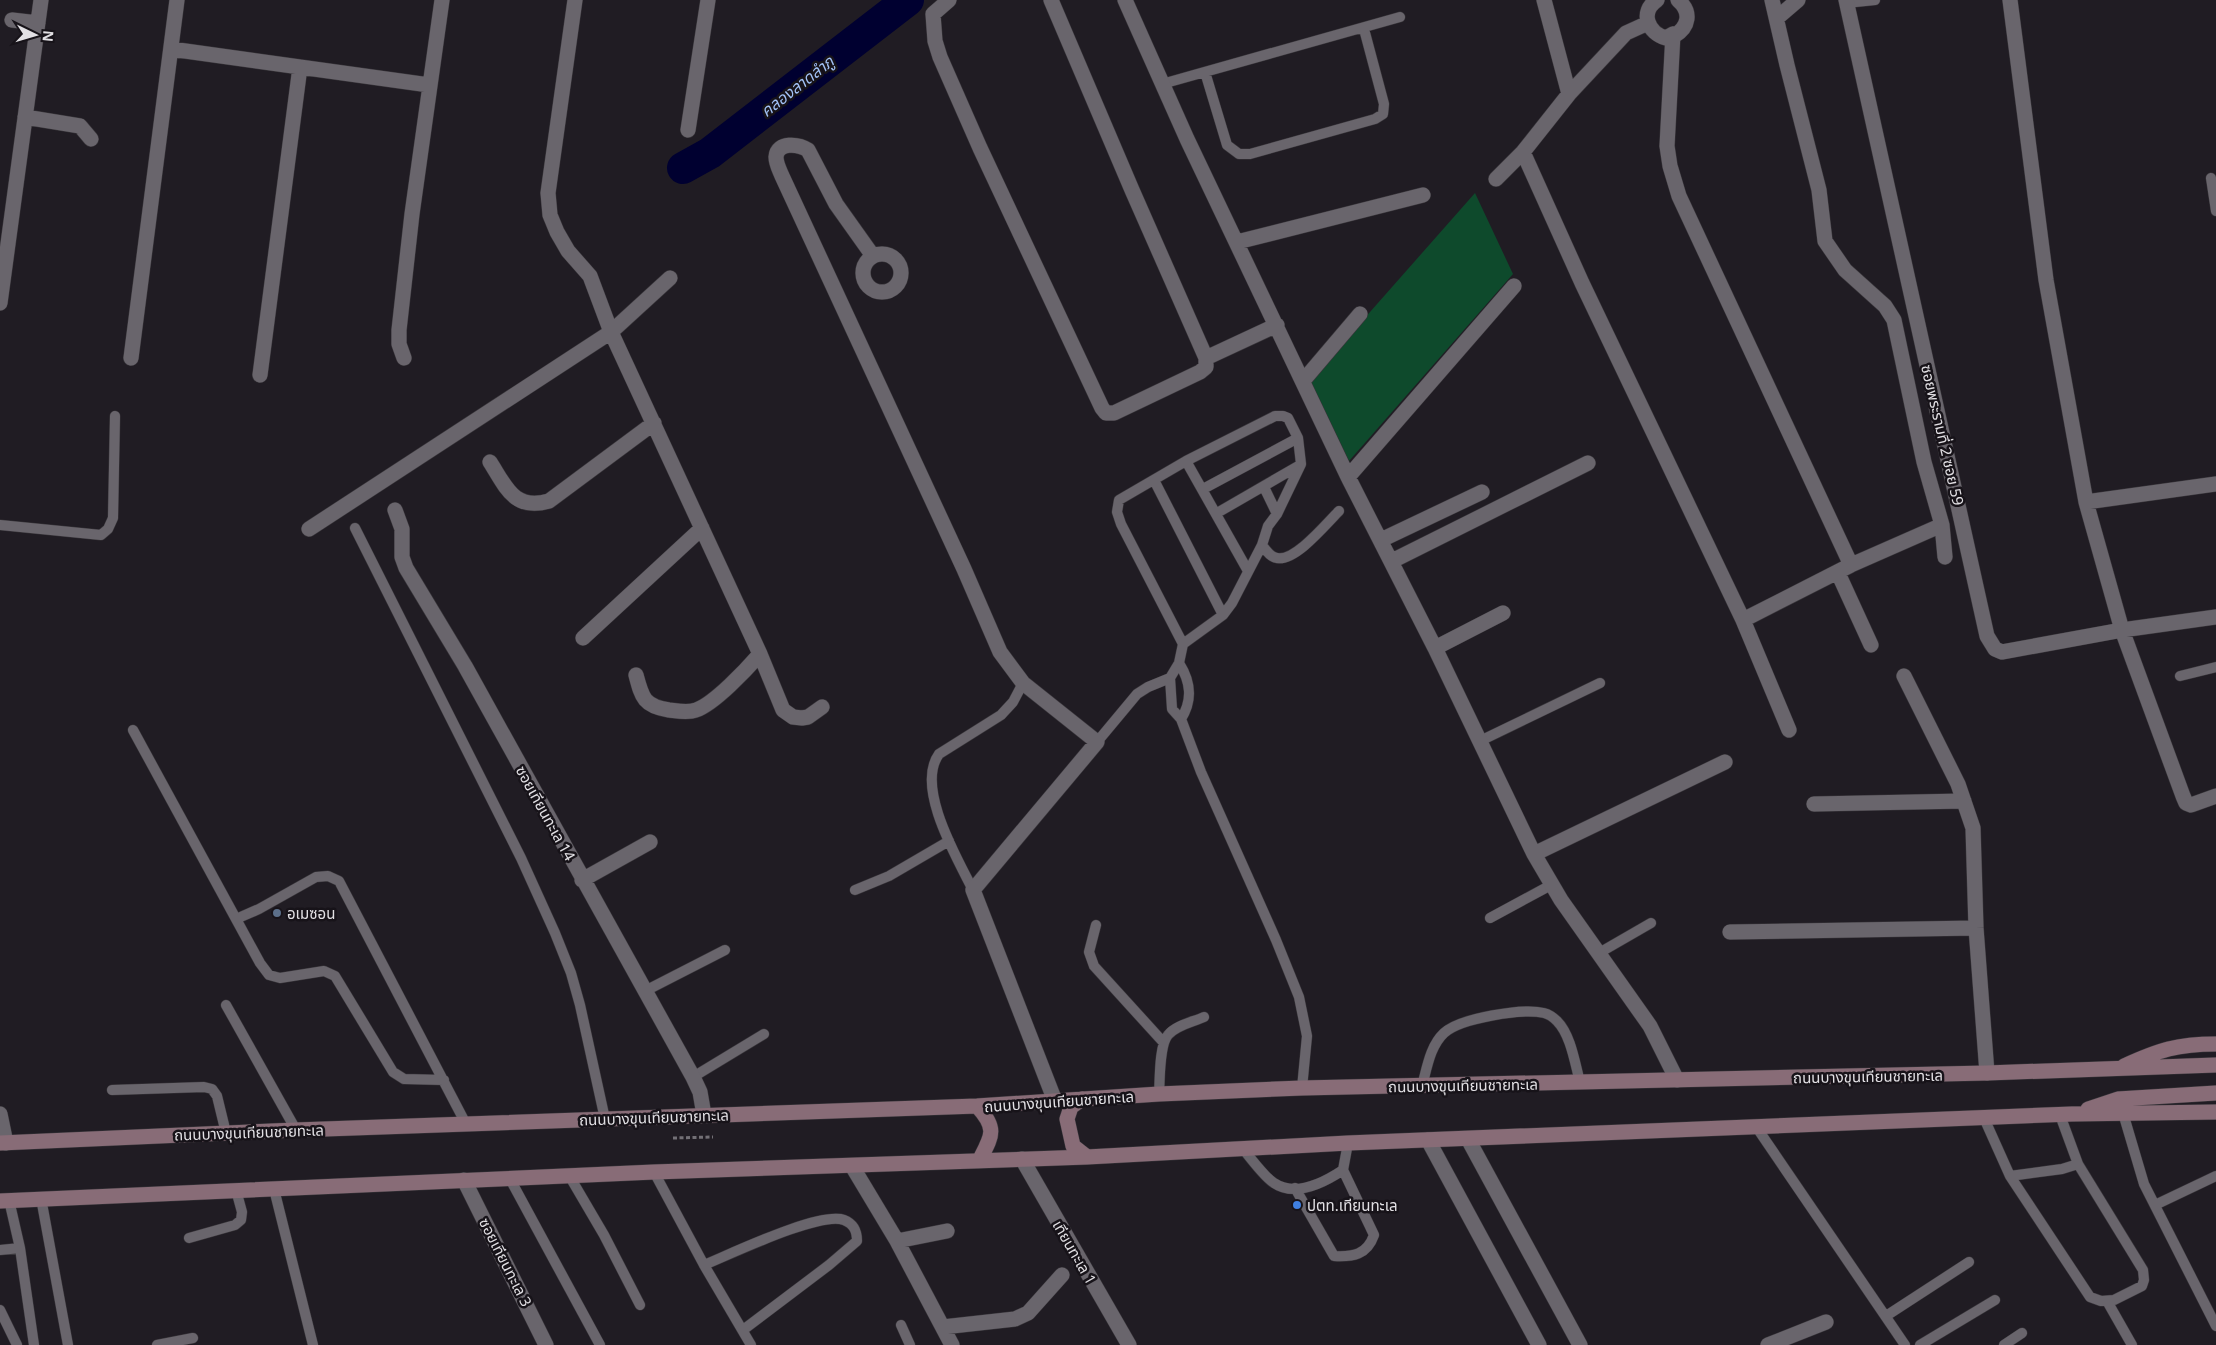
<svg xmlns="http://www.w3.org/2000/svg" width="2216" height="1345" font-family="'Noto Sans','Noto Sans Thai',sans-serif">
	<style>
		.green { fill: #0e4a2c }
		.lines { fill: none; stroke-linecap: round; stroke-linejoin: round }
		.river { stroke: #000030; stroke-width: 32 }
		.lane-casing { stroke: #3a373c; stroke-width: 11 }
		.street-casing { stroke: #3a373c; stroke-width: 16 }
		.secondary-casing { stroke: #3a373c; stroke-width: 16 }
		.path { stroke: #737076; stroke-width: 3; stroke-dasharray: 4 2.5; stroke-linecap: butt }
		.lane { stroke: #69656c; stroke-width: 10 }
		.street { stroke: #69656c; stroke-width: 15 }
		.secondary { stroke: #886c77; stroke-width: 15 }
		.service-dot { fill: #5c6f8a; stroke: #171319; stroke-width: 2 }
		.shop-dot { fill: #3f7fe0; stroke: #171319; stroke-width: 2 }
		.labels { text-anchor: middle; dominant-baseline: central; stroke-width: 5; stroke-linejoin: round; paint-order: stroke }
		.street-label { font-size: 15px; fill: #e2e0e4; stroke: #171319 }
		.poi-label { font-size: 15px; fill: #e2e0e4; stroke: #171319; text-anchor: start }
		.water-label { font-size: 16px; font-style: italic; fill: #a2c1f5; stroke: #171319 }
	</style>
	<rect width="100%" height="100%" fill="#201c23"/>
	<!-- green -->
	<path class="green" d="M1475 193 1513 274 1349 461 1310 380Z"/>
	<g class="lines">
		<!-- river -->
		<path class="river" d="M683 168 710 153 908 0"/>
		<!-- lane casing -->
		<g class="lane-casing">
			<path id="lane" d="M1846 3 1875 0
				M1205 72 1227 145 1239 154H1250L1375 119 1383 114 1384 104 1364 29
				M1162 84 1400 17
				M2211 178 2216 211
				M1186 461 1275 416H1283L1288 418 1298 438 1301 464 1277 514 1268 526 1262 545 1232 603 1223 615 1183 644 1179 663 1170 678 1172 709 1181 719 1201 772 1276 940 1299 997 1307 1036 1302 1088
				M1154 480 1223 615
				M1264 487 1277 514
				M1203 489 1298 438
				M1217 513 1300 465
				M0 525 101 535 108 529 113 518 115 416
				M355 528 521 858 555 933 571 973 580 1005 605 1119
				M1262 545C1266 550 1270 557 1277 558 1295 562 1326 524 1339 511
				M1183 644 1121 524 1117 512 1119 500 1186 461 1248 571
				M1179 663C1191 682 1193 700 1181 719
				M2180 676 2216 667
				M133 730 236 919 259 909 316 877 328 876 339 881 466 1124
				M1480 741 1600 683
				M1097 742 1137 694 1148 687 1170 678
				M855 890 889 876 949 841
				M973 890C957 858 915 787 939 754L1001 715 1013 702 1023 683
				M1490 918 1551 885
				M236 919 260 963 269 975 280 978 324 971 335 976 393 1072 404 1079 444 1080
				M1096 925 1089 952 1094 966 1164 1043
				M1599 953 1651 923
				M645 991 725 950
				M226 1005 296 1130
				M693 1077 764 1034
				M1422 1086C1427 1068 1430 1046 1444 1033 1460 1018 1523 1008 1544 1013 1548 1014 1554 1018 1557 1021 1571 1035 1575 1064 1580 1082
				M112 1090 204 1087 212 1089 217 1096 226 1133
				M1159 1094C1160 1080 1159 1045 1168 1035 1176 1025 1193 1022 1204 1017
				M2123 1113 2144 1184 2216 1326
				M1984 1118 2010 1176 2062 1169 2078 1164 2060 1115
				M1757 1128 1905 1345
				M1242 1148C1251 1158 1264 1177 1274 1183 1296 1198 1325 1182 1343 1170L1348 1143
				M654 1172 704 1265 751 1345
				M2010 1176 2090 1297 2101 1301 2114 1300 2142 1286 2144 1280 2143 1270 2078 1164
				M570 1177 604 1235 640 1305
				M510 1179 600 1345
				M1295 1188 1334 1256C1353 1257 1367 1255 1374 1235L1343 1170
				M274 1189 313 1345
				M41 1198 68 1345
				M2155 1205 2216 1176
				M189 1238 235 1225 241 1220 242 1212 236 1190
				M20 1248 34 1345
				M0 1250 20 1248 9 1200
				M704 1265C731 1254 820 1211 844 1220 854 1224 857 1231 857 1241L829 1265 743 1330
				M2107 1301 2132 1345
				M0 1310 17 1345
				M1886 1316 1969 1262
				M901 1325 910 1345
				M157 1345 193 1338
				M1920 1345 1995 1300
				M2004 1345 2022 1333"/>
		</g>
		<!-- street casing -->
		<g class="street-casing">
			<path id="street" d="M575 0 548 193 550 215 557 232 568 251 590 276 611 332 760 654C747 669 714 704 696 710 688 713 678 711 669 710 644 706 642 698 636 675
				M949 0 933 14 935 41 940 57 980 148 1102 408 1106 413H1114L1200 372 1206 367V358L1277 325
				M1051 0 1132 190 1206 358
				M1125 0 1187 139 1348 477 1435 648 1534 854 1561 900 1650 1026 1677 1080
				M1544 0 1569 94
				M1657 0C1639 12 1648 33 1666 38L1673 34 1674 36C1689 27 1692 12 1678 0
				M1772 0 1787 65 1819 190 1825 241 1845 270 1885 306 1894 320 1924 462 1942 525 1945 557
				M1846 0 1987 636 1995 649 2002 652 2122 630 2216 617
				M2010 0 2046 280 2086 502 2122 630 2183 796 2186 803 2191 805 2216 796
				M1777 18 1798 0
				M12 20 38 23
				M1673 34 1667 146 1670 166 1679 196 1851 565
				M171 49 429 85
				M25 117 80 126 91 139
				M688 130 708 0
				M1523 152 1582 283 1743 620 1789 730
				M1496 179 1523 152 1569 94 1626 33 1648 23
				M1237 242 1423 195
				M863 273a19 19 0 1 1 38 0a19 19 0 1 1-38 0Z
				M873 256 836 204 808 150C799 144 777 141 776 157 776 164 780 171 782 176L964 569 1000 652 1023 683 1097 742 973 890 1055 1101
				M0 303 41 0
				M131 358 177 0
				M404 358 399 344V330L412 214 442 0
				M260 375 300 67
				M1303 381 1360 314
				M490 462C506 487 514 511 549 501L654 423
				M1348 477 1514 286
				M2086 502 2216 484
				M395 510 402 529V557L406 568 465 666 693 1077 700 1092 704 1115
				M309 529 611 332 670 278
				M1381 540 1482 492
				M1392 561 1588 463
				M1838 573 1871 645
				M1743 620 1851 565 1942 525
				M583 638 702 528
				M1435 648 1503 613
				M760 654 783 710 793 717 802 718 808 717 822 707
				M1904 676 1958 784 1973 828 1976 928 1987 1073
				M1814 804 1964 801
				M1534 854 1725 762
				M582 880 650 842
				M1730 932 1976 928
				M0 1114 6 1143
				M1468 1139 1580 1345
				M1428 1140 1539 1345
				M1022 1159 1129 1345
				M852 1166 897 1241 952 1345
				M464 1180 546 1345
				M897 1241 947 1231
				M943 1327 1015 1319 1028 1313 1062 1275
				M1768 1345 1826 1322"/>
		</g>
		<!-- secondary casing -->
		<g class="secondary-casing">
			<path id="secondary" d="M2124 1066C2159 1050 2177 1044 2216 1044
				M1082 1099 1071 1107 1067 1119 1073 1146 1087 1157
				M977 1106C998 1129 992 1136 979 1161
				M2088 1109 2118 1099 2216 1093
				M0 1143 296 1130 977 1106 1159 1094 1302 1088 1987 1073 2216 1065
				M0 1201 654 1172 1087 1157 1348 1143 2072 1114 2216 1112"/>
		</g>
		<!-- path -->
		<path class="path" d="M673 1138 713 1137"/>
		<!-- lane -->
		<use href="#lane" class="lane"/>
		<!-- street -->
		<use href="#street" class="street"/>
		<!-- secondary -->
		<use href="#secondary" class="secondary"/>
	</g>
	<!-- markers -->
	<circle class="service-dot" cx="277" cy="913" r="5"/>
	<circle class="shop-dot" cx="1297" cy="1205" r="5"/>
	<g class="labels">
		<!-- street labels -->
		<g class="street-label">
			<text transform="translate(1943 435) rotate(77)">ซอยพระรามที่ 2 ซอย 59</text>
			<text transform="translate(546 813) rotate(61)">ซอยเทียนทะเล 14</text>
			<text transform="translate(1868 1076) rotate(-1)">ถนนบางขุนเทียนชายทะเล</text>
			<text transform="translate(1463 1085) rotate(-1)">ถนนบางขุนเทียนชายทะเล</text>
			<text transform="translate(1059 1101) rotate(-4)">ถนนบางขุนเทียนชายทะเล</text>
			<text transform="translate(654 1117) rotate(-2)">ถนนบางขุนเทียนชายทะเล</text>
			<text transform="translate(249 1132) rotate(-2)">ถนนบางขุนเทียนชายทะเล</text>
			<text transform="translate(1075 1252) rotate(60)">เทียนทะเล 1</text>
			<text transform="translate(506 1262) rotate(63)">ซอยเทียนทะเล 3</text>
		</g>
		<!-- poi labels -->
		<g class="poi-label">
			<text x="287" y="913">อเมซอน</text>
			<text x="1307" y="1205">ปตท.เทียนทะเล</text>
		</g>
		<!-- water labels -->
		<g class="water-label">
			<text transform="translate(797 86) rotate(-38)">คลองลาดลำภู</text>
		</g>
	</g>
	<!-- north arrow -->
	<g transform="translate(35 35) rotate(95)" stroke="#171319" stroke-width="4" paint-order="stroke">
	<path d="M0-4L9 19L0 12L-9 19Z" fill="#e2e0e4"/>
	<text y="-8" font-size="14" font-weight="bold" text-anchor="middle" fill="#e2e0e4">N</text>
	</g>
</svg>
